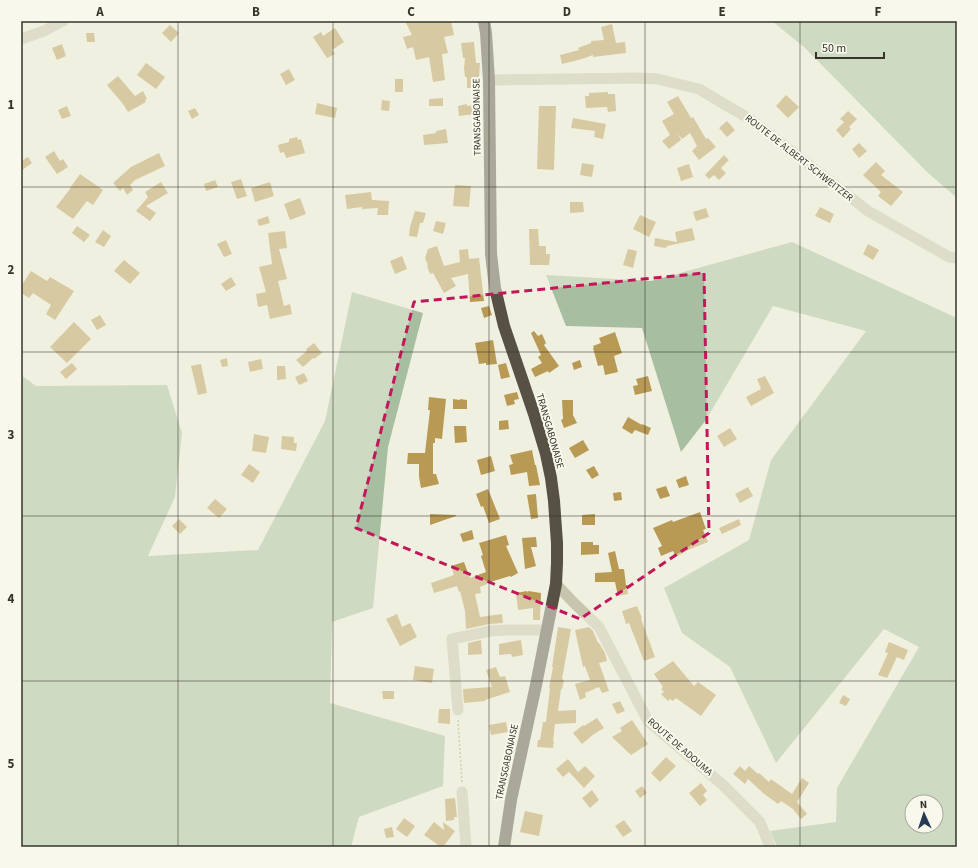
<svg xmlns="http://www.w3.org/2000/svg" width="978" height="868" font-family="'Source Sans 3',sans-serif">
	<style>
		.green { fill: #a7bea1; fill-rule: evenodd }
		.building { fill: #b89a55 }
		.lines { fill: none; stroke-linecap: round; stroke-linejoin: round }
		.path { stroke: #a9a68e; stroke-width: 1.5; stroke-dasharray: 2 2; stroke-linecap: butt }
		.minor { stroke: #c7c5ad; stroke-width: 11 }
		.highway { stroke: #565143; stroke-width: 12 }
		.marked { fill: none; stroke: #c2185b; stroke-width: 3; stroke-dasharray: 8 5; stroke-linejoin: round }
		.grid { fill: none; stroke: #36342b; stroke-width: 1; stroke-opacity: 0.55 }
		.labels { text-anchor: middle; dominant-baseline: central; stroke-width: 4; stroke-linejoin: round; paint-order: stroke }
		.street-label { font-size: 10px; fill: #36342b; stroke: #f8f8ec }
		.neatline { fill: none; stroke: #36342b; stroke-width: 1.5 }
		.grid-label { font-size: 13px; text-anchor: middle; font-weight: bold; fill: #36342b }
	</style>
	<rect width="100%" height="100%" fill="#f0f0e0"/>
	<!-- green -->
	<path class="green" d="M772 21H957V198L927 172 805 48Z
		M792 242 957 318V847H777L770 831 836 822 837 788 919 647 884 629 776 763 730 667 682 633 664 588 749 540 771 460 866 331 773 306 706 420 681 452 642 328 566 326 546 275 651 281ZM912 802H936V826H912Z
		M352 292 423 313 388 447 373 608 332 622 330 703 445 736 443 786 359 817 351 847H21V375L36 386 167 385 182 433 175 497 148 556 258 550 325 421Z"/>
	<!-- building -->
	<path class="building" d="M405 21H451L454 35 444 37 448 53 442 54 445 80 433 82 429 57 416 60 413 47 407 49 403 37 412 35Z
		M612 24 616 43 625 42 626 53 593 57V55L582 59 562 64 560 55 579 50 578 48 591 43V41L604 40 601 27Z
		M170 25 179 33 171 42 162 33Z
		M335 28 344 42 332 50 335 54 327 58 313 37 321 32 323 36Z
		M86 33H94L95 42H87Z
		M474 42 476 63H480L479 78H475V88H467V77H465L464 69 465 58H463L461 43Z
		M62 44 66 56 57 60 52 48Z
		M146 63 165 77 156 89 137 75Z
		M289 69 295 80 286 85 280 74Z
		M118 76 135 96 143 91 147 99 145 100 146 102 128 112 123 104 107 85Z
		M395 79H403V92H395Z
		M608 92V94H615L616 111 608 112 607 107 586 108 585 96H589V93Z
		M786 95 799 107 788 118 776 106Z
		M678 96 691 118 693 117 706 139 708 138 716 147 699 160 692 151 697 146 690 133 682 139 678 134 681 140 669 149 662 141 670 135 662 121 674 114 667 102Z
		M443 98V106H429V99Z
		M382 100 390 101 389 111 381 110Z
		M317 103 337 108 335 118 315 114Z
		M467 104V106L474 105 475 114 459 116 458 106Z
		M67 106 71 116 62 119 58 110Z
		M539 106H556L554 170 537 169Z
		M195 108 199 115 192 119 188 111Z
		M848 111 857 119 849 127 851 129 843 138 836 130 844 122 840 119Z
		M573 118 606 124 603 139 594 137 595 131 571 128Z
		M727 121 735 130 727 137 719 128Z
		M446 129 448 143 424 145 423 135 436 133V131Z
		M297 137 298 140 301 139 305 153 286 158 284 152 280 153 278 145 289 142V139Z
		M859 143 867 151 859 158 852 149Z
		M54 151 60 161 63 159 68 167 57 174 45 157Z
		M159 153 165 166 135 180 130 185 133 190 127 195 123 188 120 191 113 183 131 167Z
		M724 155 729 160 721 168 726 173 719 180 714 175 709 179 705 175Z
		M28 157 32 163 21 171V161Z
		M876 162 885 171 881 175 903 192 891 206 878 196 881 192 863 175Z
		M582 163 594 165 592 177 580 175Z
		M689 164 693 177 681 181 677 168Z
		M80 174 103 190 93 205 87 201 73 219 56 207 70 189V188Z
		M241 179 247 196 237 199 231 182Z
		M215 180 218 187 206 191 204 184Z
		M161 182 168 193 146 206 156 213 150 221 136 211 148 197 145 192Z
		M270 182 274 196 255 202 251 188Z
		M455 185 471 186 469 207 453 206Z
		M371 192 372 200 389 201 388 215H377L378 208 362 209V207L347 209 345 195Z
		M300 198 306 214 290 220 284 204Z
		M570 202H583L584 212 570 213Z
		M820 207 834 214 830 223 815 216Z
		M706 208 709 217 696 221 693 212Z
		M415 211 426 213 423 223H420L417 237 409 236 410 227Z
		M640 215 656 222 649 237 633 229Z
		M268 216 270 223 259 226 257 220Z
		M436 221 446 223 443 234 433 231Z
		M77 226 90 235 84 242 72 233Z
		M692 228 695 240 667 246 666 248 654 246 655 238 677 242 675 232Z
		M529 229H538L539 246H546V254H550L549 265H530Z
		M103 230 111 236 104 247 95 242Z
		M285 231 287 248 279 249 287 279 278 281 284 306 290 304 292 314 270 319 267 305 258 307 256 294 266 292 259 267 272 264 268 233Z
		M226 240 232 254 224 257 217 244Z
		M868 244 879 250 873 260 863 254Z
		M437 246 444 266 460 262 459 250 468 249 469 259 479 258 484 301 470 302 468 274 451 278 456 286 444 293 433 273 430 274 427 266 428 265 425 258 428 249Z
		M628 249 637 251 633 268 623 265Z
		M402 256 407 269 395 274 390 261Z
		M124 260 140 273 130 284 114 271Z
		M31 271 47 281 50 277 74 291 55 320 46 314 51 305 33 293 29 298 21 293V286Z
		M231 277 236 285 226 291 221 284Z
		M489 306 492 315 484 318 481 308Z
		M100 315 106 325 97 330 91 320Z
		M74 322 91 339 67 363 50 347Z
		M534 331 538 336 542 334 546 343 544 345 559 366 549 373 548 371 535 377 531 369 542 363 538 357 541 355 531 333Z
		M615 332 622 353 614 356 618 372 605 375 603 365 598 366 593 348H594L593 346 601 343 599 338Z
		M493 340 497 364 486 365V363L479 364 475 343Z
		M314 343 322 353 314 359 313 358 303 367 296 360 307 351 306 349Z
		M227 358 228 366 222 367 220 360Z
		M261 359 263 369 250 372 248 362Z
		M580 360 582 367 574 370 572 363Z
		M72 363 77 369 66 379 60 372Z
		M506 363 510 377 501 379 498 365Z
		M201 364 207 393 198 395 191 366Z
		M277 366H285L286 379 277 380Z
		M304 373 308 381 299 385 295 377Z
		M648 376 652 391 635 395 633 386 638 385 636 379Z
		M765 376 774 393 751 406 746 397 761 389 757 379Z
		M517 392 519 399 514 400 515 404 507 406 504 395Z
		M429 397 446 399 442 439 435 438V443H433V474H436L439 484 421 488 419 477V464H407L408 453H425L430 410H428Z
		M453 399 460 400V399L467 400V409H453Z
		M562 400H573V415L577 423 564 428 561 420 563 419Z
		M628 417 642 425V424L651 428 648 435 635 430 632 434 622 428Z
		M508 420 509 429 499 430V421Z
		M454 426H466L467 442 455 443Z
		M730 428 737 439 724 447 717 436Z
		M254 434 269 437 266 453 252 451Z
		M282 436 294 437V443H297L296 451 281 449Z
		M583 440 589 450 575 458 569 448Z
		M532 450 535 465H536L540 485 529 486 527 472 511 475 509 465 513 464 510 455Z
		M491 456 495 471 481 475 477 460Z
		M249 464 260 472 253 483 241 475Z
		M594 466 599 475 592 479 586 470Z
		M686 476 689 485 679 488 676 480Z
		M666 486 670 496 660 499 656 489Z
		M748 487 753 496 740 503 735 494Z
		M488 489 500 519 489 523 483 506 481 507 476 494Z
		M621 492 622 500 614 501 613 493Z
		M536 494 538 518 531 519 527 495Z
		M215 499 227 509 219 518 207 508Z
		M700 512 706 529 703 530 708 542 688 550 676 557 673 551 661 556 658 548 662 546 653 528 672 520 673 522Z
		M430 514 456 515V516L430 525Z
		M595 514V525H582V515Z
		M179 519 187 527 180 534 172 526Z
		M739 519 741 525 722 534 719 528Z
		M472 530 474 539 463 542 460 534Z
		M506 535 509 545 506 546 518 573 511 577 510 576 487 583V584L480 587 481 593 475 594 480 617 502 614 503 623 489 624 466 629 465 611 460 591 459 592 457 586 434 593 431 583 454 575 451 566 464 562 470 578 486 572 481 556 483 555 479 543Z
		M536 537 537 547H531L536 566 525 569 522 538Z
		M581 542H593V545H599V554L581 555Z
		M615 551 619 569H624L626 585H627L628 594 618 596 615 582H595V573L612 572 608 553Z
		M527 591 528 593V591L541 593 540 620H533V608L518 610 516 593Z
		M637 606 642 618 641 619 655 657 644 661 629 623 626 624 622 611Z
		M397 614 402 627 410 623 417 637 400 646 386 619Z
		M558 627 571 629 562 679 564 680 562 689H561L558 711 576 710V723L555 724 553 741H554L553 748 537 747 538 740H540L543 722H546L550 688H549L553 667H552Z
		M589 627 593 631 598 643H599L605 653 607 661 599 663 609 691 602 693 599 687 585 693 586 697 580 700 575 684 590 680 585 666 583 667 575 630Z
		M481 640 482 654 468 655V643Z
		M521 640 523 655 512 657 511 654 499 655V644Z
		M889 642 908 650 904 660 897 657 887 678 878 675 888 653 885 652Z
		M673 661 694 686 698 682 716 695 701 716 676 698 673 701 670 699 668 701 661 694 664 692 661 689 663 687 654 674Z
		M415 666 434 669 432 683 413 680Z
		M496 667 500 677 505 676 510 692 485 700V701L464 703 463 689 492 687 486 670Z
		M382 691H394V699H383Z
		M843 695 850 699 846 706 839 703Z
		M620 701 625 711 617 714 612 704Z
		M439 709H450V724L438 723Z
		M597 718 604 728 594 734 582 744 573 733 583 725 584 726Z
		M632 720 648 744 631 755 612 737 622 731 620 728Z
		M506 722 508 732 491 735 489 725Z
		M666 757 676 766 660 782 651 773Z
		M568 759 578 772 585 766 595 776 584 788 569 772 563 777 556 769Z
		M740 766 745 771 749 766 758 774 759 773 769 782 771 779 792 794 802 778 809 783 797 802 807 814 801 819 793 809 781 801 778 804 763 793 748 779 745 784 733 774Z
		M701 783 707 791 703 795 707 800 700 806 689 793Z
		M642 786 647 793 640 798 635 791Z
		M592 790 599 800 590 808 582 798Z
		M455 798 457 817H454V820L446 821 445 799Z
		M525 811 543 815 539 836 520 832Z
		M404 818 415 826 407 837 396 829Z
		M624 820 632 831 623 837 615 826Z
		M434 822 444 830 443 822 455 831 443 847H441L424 835Z
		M392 827 394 837 386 838 384 829Z"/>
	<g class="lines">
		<!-- path -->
		<path class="path" d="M458 720 462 782"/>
		<!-- minor -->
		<path class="minor" d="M21 39 44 31 63 21
			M489 80 639 78 657 79 699 89 724 104 750 119 868 211 949 257 957 258
			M556 584 574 603 599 627 648 721 723 785 760 822 770 847
			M458 710 452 639 490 631 506 630H547
			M462 792 466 847"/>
		<!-- highway -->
		<path class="highway" d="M484 21 486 33 489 80 491 254 495 288 504 326 534 414 546 454 551 478 554 501 557 543V563L556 584 536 685 511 800 504 847"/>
	</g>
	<!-- marked area -->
	<path d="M0 0H978V868H0ZM704 273 709 533 580 619 356 528 414 302Z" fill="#f0f0e0" fill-opacity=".55" fill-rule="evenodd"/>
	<path class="marked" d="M704 273 709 533 580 619 356 528 414 302Z"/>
	<!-- grid -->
	<path class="grid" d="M178 21V847M333 21V847M489 21V847M645 21V847M800 21V847M21 187H957M21 352H957M21 516H957M21 681H957"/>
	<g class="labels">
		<!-- street labels -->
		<g class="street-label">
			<text transform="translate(477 117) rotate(-91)">TRANSGABONAISE</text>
			<text transform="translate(799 158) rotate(38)">ROUTE DE ALBERT SCHWEITZER</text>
			<text transform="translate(550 431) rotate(74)">TRANSGABONAISE</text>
			<text transform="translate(680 747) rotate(41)">ROUTE DE ADOUMA</text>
			<text transform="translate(507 762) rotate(-78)">TRANSGABONAISE</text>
		</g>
	</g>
	<!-- border -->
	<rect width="978" height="868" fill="none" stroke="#f8f8ec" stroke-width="44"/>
	<!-- north arrow -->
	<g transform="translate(924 814) rotate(357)"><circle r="19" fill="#f8f8ec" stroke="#aaaa9f"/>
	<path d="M0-3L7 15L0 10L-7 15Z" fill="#253b53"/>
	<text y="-6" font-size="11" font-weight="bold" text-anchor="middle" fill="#36342b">N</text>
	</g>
	<!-- scale -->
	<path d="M816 52v6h68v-6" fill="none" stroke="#36342b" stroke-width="2"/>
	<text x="822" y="52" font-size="12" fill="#36342b" stroke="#f8f8ec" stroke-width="3" paint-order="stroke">50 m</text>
	<rect x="22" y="22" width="934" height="824" class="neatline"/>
	<g class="grid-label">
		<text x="100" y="16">A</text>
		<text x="256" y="16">B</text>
		<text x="411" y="16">C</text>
		<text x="567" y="16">D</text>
		<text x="722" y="16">E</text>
		<text x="878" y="16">F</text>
		<text x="11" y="109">1</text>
		<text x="11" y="274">2</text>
		<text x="11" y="439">3</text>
		<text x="11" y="603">4</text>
		<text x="11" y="768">5</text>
	</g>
</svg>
